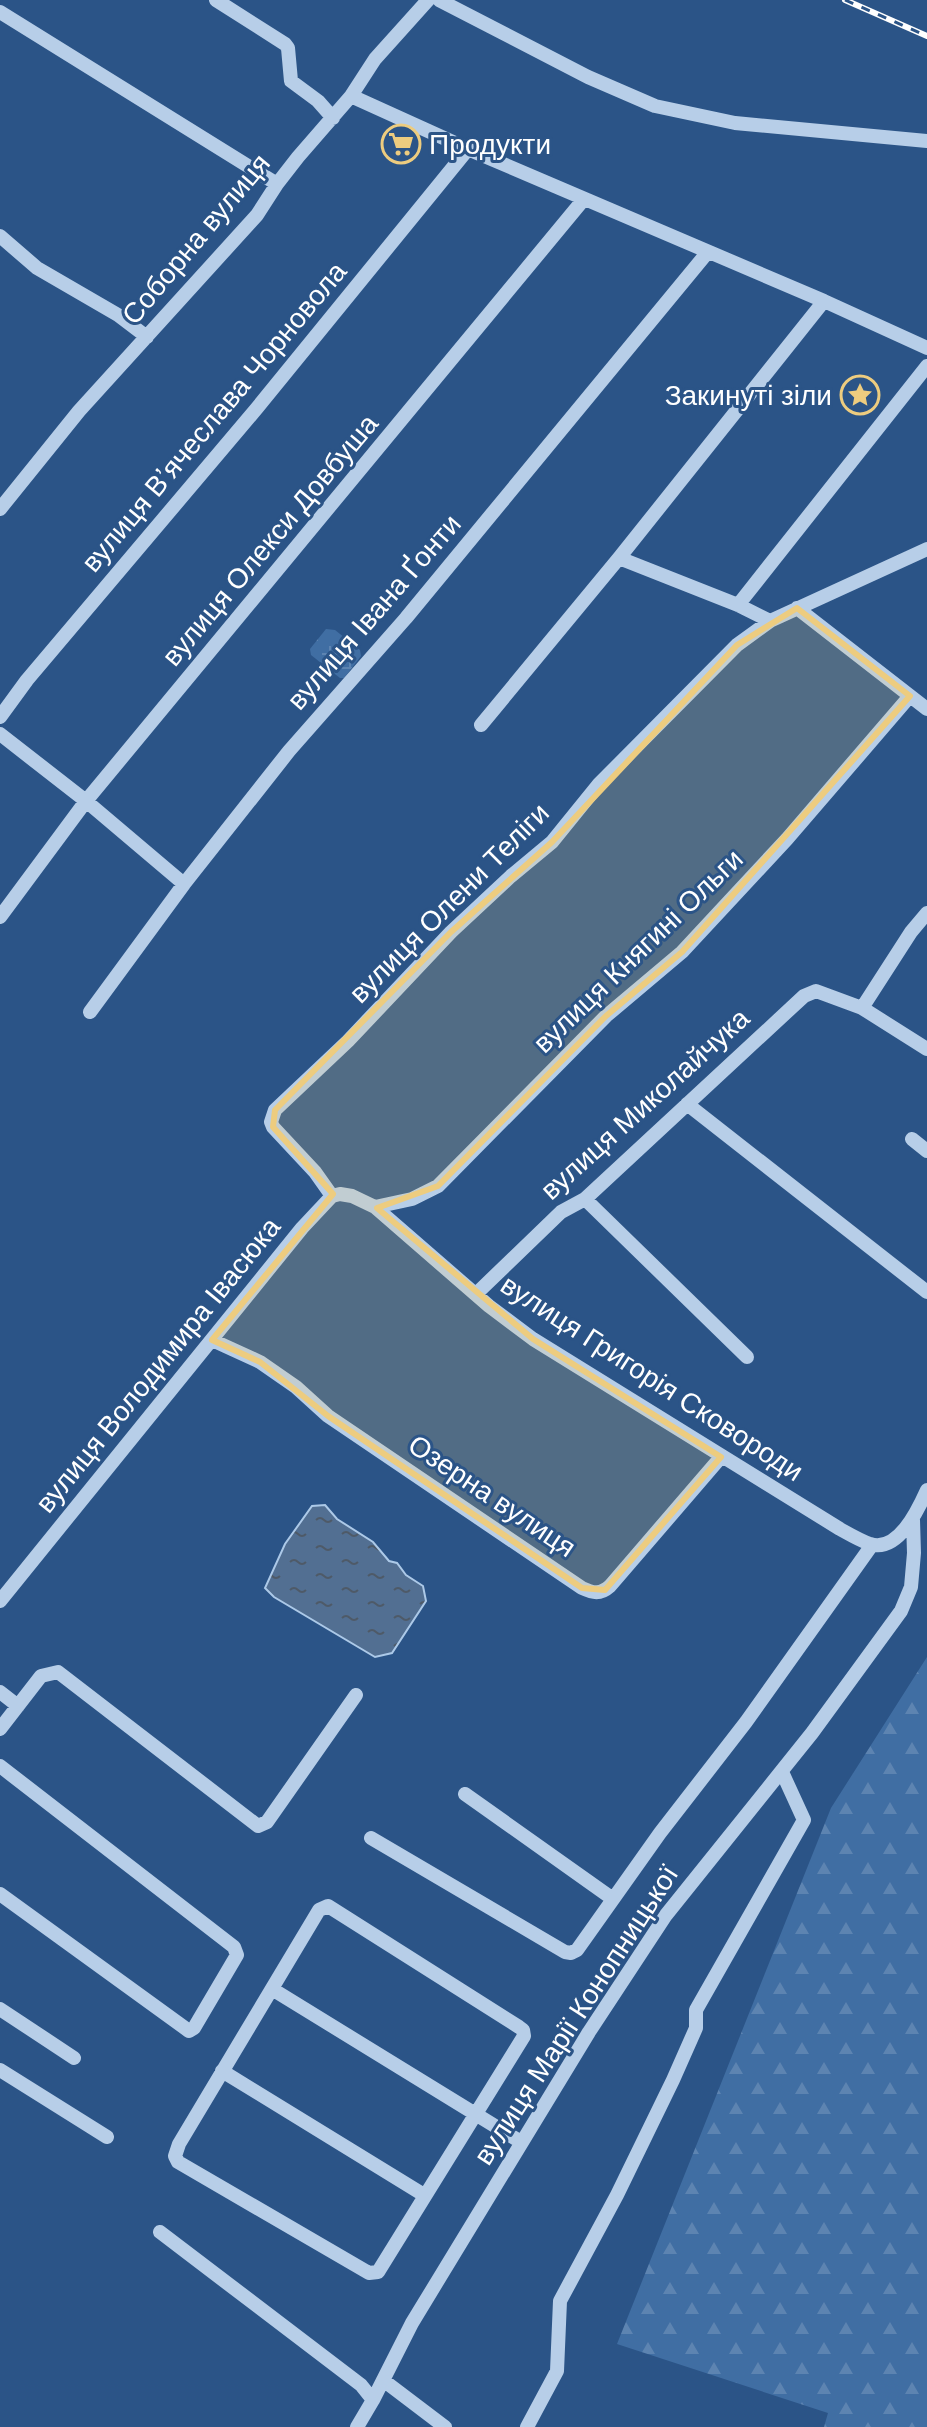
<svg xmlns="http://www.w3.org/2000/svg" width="927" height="2427" font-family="'DM Sans',sans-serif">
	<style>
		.forest { fill: url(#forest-firs) }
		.wetland { fill: url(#wetland-marsh) }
		.water { fill: url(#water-ripples); stroke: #acc9e8; stroke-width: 2 }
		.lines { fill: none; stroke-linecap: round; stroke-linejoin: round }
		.minor { stroke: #b7cee8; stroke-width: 14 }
		.rail-casing { stroke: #fff; stroke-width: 6 }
		.rail { stroke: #2b5487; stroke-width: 3; stroke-dasharray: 9; stroke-linecap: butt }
		.marked { fill: #edcc7f; fill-opacity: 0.2; stroke: #edcc7f; stroke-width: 6; stroke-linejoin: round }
		.labels { text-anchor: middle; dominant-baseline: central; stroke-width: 6; stroke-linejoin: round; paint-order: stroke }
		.poi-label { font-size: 28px; fill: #fff; stroke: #2b5487; text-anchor: start }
		.street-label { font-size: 28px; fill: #fff; stroke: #2b5487 }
	</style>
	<defs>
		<pattern id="forest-firs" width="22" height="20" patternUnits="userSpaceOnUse" patternTransform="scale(2)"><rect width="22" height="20" fill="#406ea3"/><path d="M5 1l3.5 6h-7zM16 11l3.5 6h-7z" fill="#5d84b1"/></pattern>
		<pattern id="wetland-marsh" width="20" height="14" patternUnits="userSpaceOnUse" patternTransform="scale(2)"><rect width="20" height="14" fill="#406ea3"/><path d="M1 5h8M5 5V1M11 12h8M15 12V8" fill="none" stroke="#5d84b1"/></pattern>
		<pattern id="water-ripples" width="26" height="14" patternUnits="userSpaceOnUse" patternTransform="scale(2)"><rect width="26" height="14" fill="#526f92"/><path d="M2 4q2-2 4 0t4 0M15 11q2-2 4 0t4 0" fill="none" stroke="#4e5a68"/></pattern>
	</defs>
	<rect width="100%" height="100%" fill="#2b5487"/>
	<!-- forest -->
	<path class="forest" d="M927 1657V2427H824L828 2413 617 2344 831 1808Z"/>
	<!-- wetland -->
	<path class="wetland" d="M326 629 335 630 360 650 361 656 344 678H340L311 655 310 649Z"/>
	<!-- water -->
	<path class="water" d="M325 1505 337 1519 373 1542 389 1561 397 1563 406 1575 423 1586 426 1601 392 1653 375 1657 274 1597 265 1588 285 1544 312 1506Z"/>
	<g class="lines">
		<!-- minor -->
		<path class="minor" d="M216 0 285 44 288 48 291 81 318 101 333 118
			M439 0 588 77 655 106 735 123 927 141
			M0 12 277 184
			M351 96 468 149 824 301 927 348
			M0 236 37 268 118 315 147 337
			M0 509 79 411 257 215 277 184 298 157 351 96 375 59 428 0
			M619 558 738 605 770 621
			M738 605 927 366
			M797 608 927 709
			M0 717 27 680 257 408 468 149
			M481 725 619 558 824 301
			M0 734 86 801 184 884
			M0 917 86 801 584 199
			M862 1008 911 932 927 913
			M90 1012 184 884 289 751 406 618 707 253
			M687 1104 927 1292
			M912 1139 927 1151
			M332 1196 315 1172 273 1127 271 1122 275 1110 348 1041 451 932 511 876 552 842 599 784 737 645 770 621 927 549
			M332 1196 340 1194 352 1196 375 1207 489 1306 533 1339 840 1529C849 1534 859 1540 870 1544 898 1553 918 1510 927 1490
			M585 1199 747 1357
			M375 1207 412 1199 438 1186 606 1016 682 952 787 839 910 696
			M476 1294 561 1212 585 1199 804 996 816 991 862 1008 927 1049
			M212 1340 260 1362 296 1387 328 1416 582 1588C593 1593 600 1595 610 1586L721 1457
			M0 1601 302 1228 332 1196
			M0 1692 18 1706
			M0 1729 41 1676 58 1672 258 1826 267 1822 356 1695
			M0 1766 234 1947 237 1955 194 2028 189 2031 0 1894
			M465 1794 613 1899
			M371 1838 565 1952 571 1953 577 1950 660 1833 746 1722 872 1545
			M328 1906 519 2027 523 2030 524 2036 391 2251 378 2272 369 2273 178 2162 175 2156 179 2144 319 1910Z
			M272 1989 521 2142
			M0 2009 74 2058
			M0 2070 107 2137
			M222 2071 424 2195
			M160 2232 361 2385 373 2400
			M383 2380 445 2427
			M357 2427 373 2400 412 2323 589 2032 666 1915 812 1733 901 1611 911 1587 914 1553 913 1520
			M527 2427 557 2371 560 2301 617 2195 673 2080 696 2028V2010L804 1820 782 1772"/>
		<!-- rail casing -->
		<g class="rail-casing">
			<path id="rail" d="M845 0 927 36"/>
		</g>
		<!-- rail -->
		<use href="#rail" class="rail"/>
	</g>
	<!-- marked area -->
	<path class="marked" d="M797 608 910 696 682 952 606 1016 438 1186 377 1208 533 1339 721 1457 605 1590 582 1588 328 1416 260 1362 212 1340 333 1194 273 1127 275 1110 451 932 552 842 737 645Z"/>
	<!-- icons -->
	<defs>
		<g id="supermarket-ring" transform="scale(2)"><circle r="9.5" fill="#2b5487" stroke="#edcc7f" stroke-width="1.5"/><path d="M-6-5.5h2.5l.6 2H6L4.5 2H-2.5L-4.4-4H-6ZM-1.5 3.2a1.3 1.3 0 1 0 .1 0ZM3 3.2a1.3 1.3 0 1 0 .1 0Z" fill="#edcc7f"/></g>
		<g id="sight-ring" transform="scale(2)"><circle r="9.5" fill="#2b5487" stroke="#edcc7f" stroke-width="1.5"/><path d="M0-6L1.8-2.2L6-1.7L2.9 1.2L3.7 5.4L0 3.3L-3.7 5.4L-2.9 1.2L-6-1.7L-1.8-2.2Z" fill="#edcc7f"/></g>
	</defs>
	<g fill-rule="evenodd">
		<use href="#supermarket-ring" x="401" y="144"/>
		<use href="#sight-ring" x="860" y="395"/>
	</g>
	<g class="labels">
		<!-- poi labels -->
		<g class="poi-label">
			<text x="429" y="144">Продукти</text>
			<text x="832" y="395" text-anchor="end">Закинуті зіли</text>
		</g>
		<!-- street labels -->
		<g class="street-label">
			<text transform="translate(196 239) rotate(-50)">Соборна вулиця</text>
			<text transform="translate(214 417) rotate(-50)">вулиця Вʼячеслава Чорновола</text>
			<text transform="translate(270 540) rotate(-50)">вулиця Олекси Довбуша</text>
			<text transform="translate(374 612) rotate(-49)">вулиця Івана Ґонти</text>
			<text transform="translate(449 903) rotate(-45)">вулиця Олени Теліги</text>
			<text transform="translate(638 951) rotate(-44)">вулиця Княгині Ольги</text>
			<text transform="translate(645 1104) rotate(-42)">вулиця Миколайчука</text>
			<text transform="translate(158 1365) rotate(-51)">вулиця Володимира Івасюка</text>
			<text transform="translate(652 1378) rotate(33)">вулиця Григорія Сковороди</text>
			<text transform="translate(492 1496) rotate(34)">Озерна вулиця</text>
			<text transform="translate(576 2015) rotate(-57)">вулиця Марії Конопницької</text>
		</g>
	</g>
</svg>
